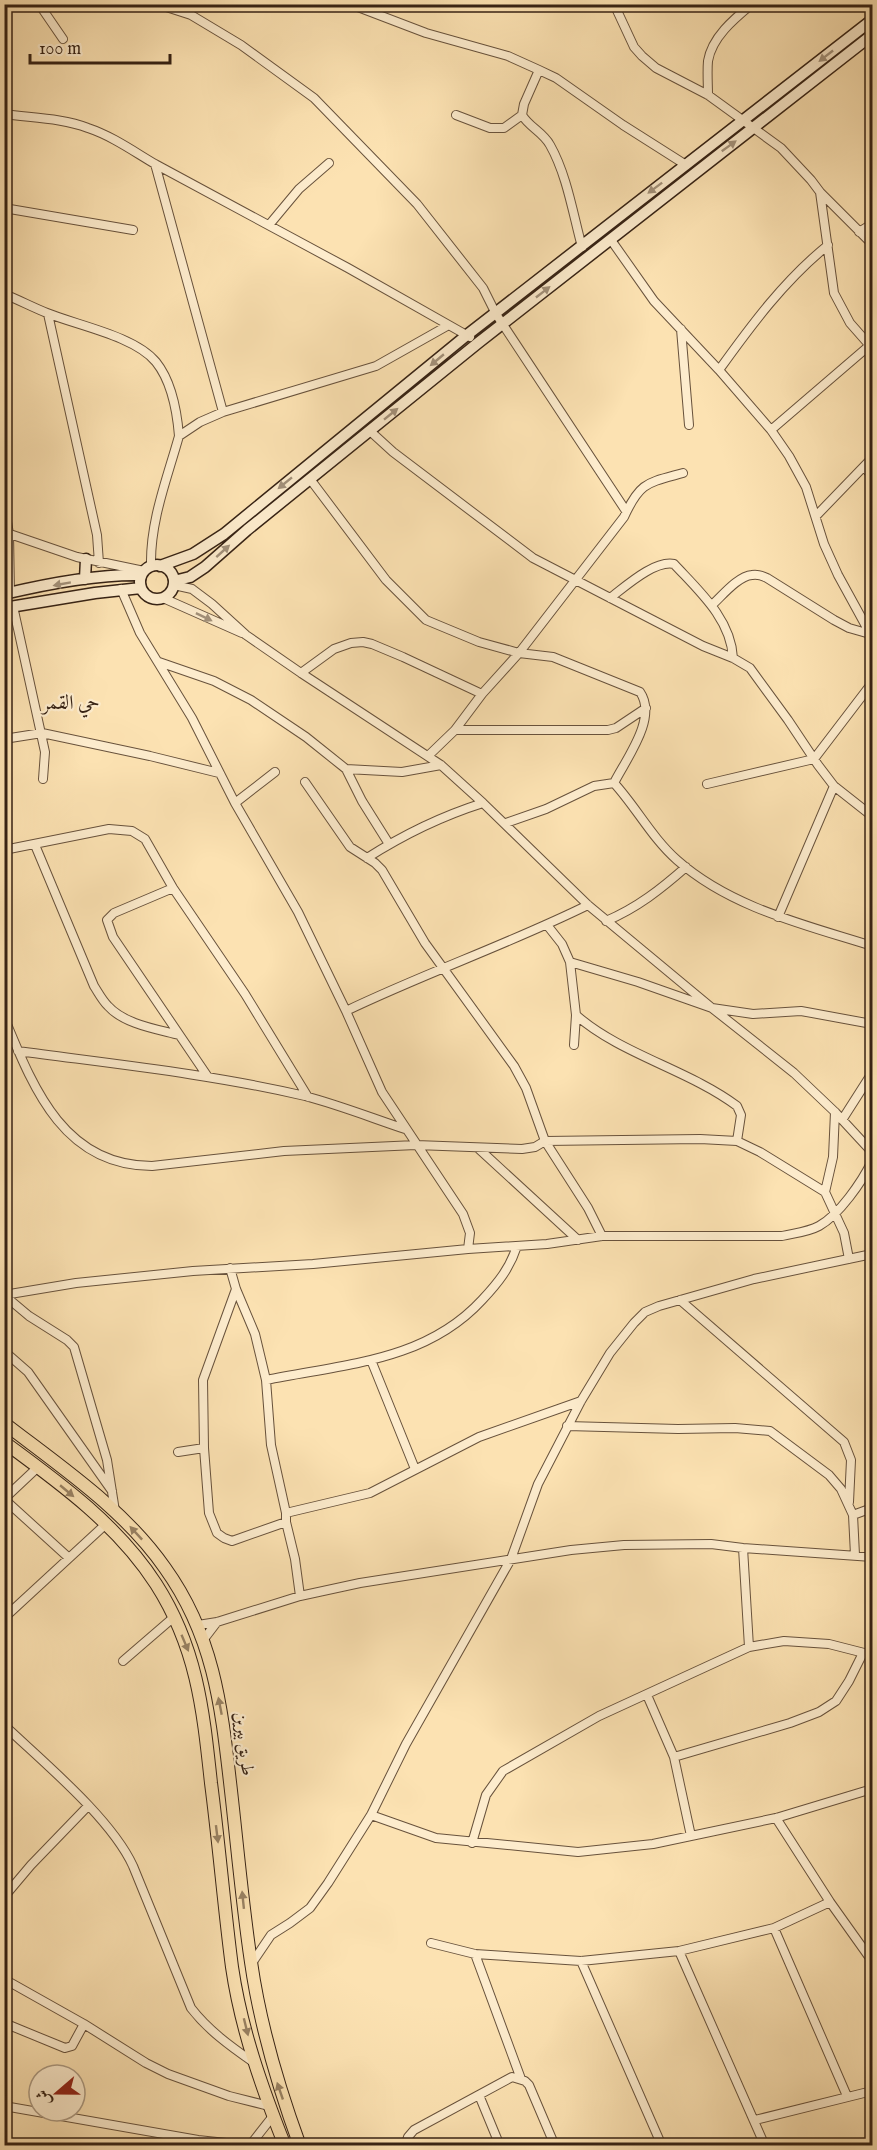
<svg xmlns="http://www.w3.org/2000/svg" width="877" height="2150" font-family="'IM FELL English',Amiri,serif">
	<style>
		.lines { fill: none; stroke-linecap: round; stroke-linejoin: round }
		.street-casing { stroke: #68523c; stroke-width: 10 }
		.secondary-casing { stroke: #362214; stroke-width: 13 }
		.primary-casing { stroke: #362214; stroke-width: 14 }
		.street { stroke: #fdeccd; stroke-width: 8 }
		.secondary { stroke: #fdeccd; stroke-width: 10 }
		.primary { stroke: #fce2b2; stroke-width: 12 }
		.oneway { fill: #a3917a }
		.oneway2 { fill: #998263 }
		.labels { text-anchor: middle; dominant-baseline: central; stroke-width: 4.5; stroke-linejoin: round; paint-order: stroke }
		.street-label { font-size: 18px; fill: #362214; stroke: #fdeccd }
		.neighbourhood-label { font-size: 20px; fill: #362214; stroke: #fdeccd }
	</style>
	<rect width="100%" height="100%" fill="#fce2b2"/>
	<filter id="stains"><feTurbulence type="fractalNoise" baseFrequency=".00333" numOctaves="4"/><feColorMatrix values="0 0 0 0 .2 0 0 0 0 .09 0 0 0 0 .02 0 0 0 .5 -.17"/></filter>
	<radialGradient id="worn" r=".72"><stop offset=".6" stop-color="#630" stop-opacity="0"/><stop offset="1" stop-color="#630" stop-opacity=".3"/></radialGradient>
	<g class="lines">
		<!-- street casing -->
		<g class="street-casing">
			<path id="street" d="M39 4 63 39
				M157 4 191 15 241 45 314 98 417 204 483 288 496 314 626 511
				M350 4 426 33 508 56 539 70 556 78 623 125 686 165
				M614 4 634 47 642 56 656 68 708 95 781 148 811 180 820 192 834 293 850 323 872 348
				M539 70 524 104 522 115C529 127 543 132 550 145 567 175 573 214 582 247
				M708 95C708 85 707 72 708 61 712 37 734 19 752 4
				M4 114C32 118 62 118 88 128 112 136 133 151 155 164L348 268 470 337
				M456 115 490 128H504L522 115
				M155 164 223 412
				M820 192 872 244
				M4 208 133 230
				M269 225 299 189 329 163
				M859 232 872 224
				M611 240 654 301 719 370 771 430 789 456 806 487 824 544 838 575 872 637
				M4 294C19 300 32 307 47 313 76 325 135 336 156 362 172 382 177 411 179 436
				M48 314 97 535 99 563
				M681 329 689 425
				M719 370C752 324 784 281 828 245
				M771 430 870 345
				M370 431 393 452 533 558 703 646 733 658 750 668 788 720 818 765 834 786 872 816
				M864 467 872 476
				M310 479 386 580 426 620 479 642 519 653 553 657 640 692C658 718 626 759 614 783
				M4 503 9 534 10 593
				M816 516 872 458
				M4 532 77 557 144 571
				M151 566C150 521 167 479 179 436L200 422 223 412 376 366 447 326
				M174 585 192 589 212 604 246 635 301 673 441 765 483 803
				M121 589 140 633 192 718 235 803 298 912 346 1011 382 1092 463 1214 470 1233 468 1249
				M163 598 242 633
				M610 598C625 587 654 560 674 564 699 591 731 619 733 658
				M712 605C722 596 738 576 752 575 757 574 763 576 767 578L834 620 849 628 870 634
				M13 606 45 752 43 779
				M159 662 214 681 251 700 306 737 346 769 402 772 441 765
				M301 673 334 649 351 643 363 642 372 644 403 657 482 694
				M455 730H608L616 728 646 708
				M4 739 42 733 150 756 219 773
				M428 756 455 730 482 694 519 653 624 517C640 482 647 483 683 473
				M346 769 362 801 389 844
				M707 784 814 759 872 683
				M235 803 275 772
				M506 823 546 809 594 786 614 783C636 807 652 838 677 860 731 908 806 925 872 946
				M35 845 94 986C98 992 102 1000 108 1006 124 1024 156 1029 179 1035
				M4 850 109 829 132 831 145 839 173 888 245 994 308 1097
				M367 858C403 835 442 816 483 803L588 905 712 1008 753 1014 801 1011 872 1024
				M173 888 114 913 107 920 113 937 208 1077
				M778 917 834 786
				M606 921C637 908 661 889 686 867
				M547 925 562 944 570 962
				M346 1011C425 973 509 944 588 905
				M4 1017C33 1087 63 1166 152 1166L284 1151 416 1145 522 1149 535 1147 545 1141 526 1088 514 1066 425 943 382 870 375 863 350 847 305 782
				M574 1045 576 1015
				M18 1051C114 1064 211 1074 305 1096 339 1105 372 1118 405 1129
				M835 1112 833 1157 825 1192 844 1233 849 1259
				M842 1120 872 1073
				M545 1141 700 1139 737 1141 760 1152 825 1192
				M545 1141 588 1208 602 1236
				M737 1141 741 1115 737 1106C689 1070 620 1054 576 1015L570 962 638 982 712 1008 794 1073 835 1112 872 1152
				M479 1149 578 1240
				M230 1268 236 1289 255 1334 266 1380 271 1445 286 1513
				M236 1289 203 1380 204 1448 209 1513 217 1533 224 1538 232 1541 286 1522
				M4 1295 76 1283 193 1271 313 1264 468 1249 547 1244 602 1236H782C795 1233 808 1232 819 1226 839 1215 862 1182 872 1161
				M4 1295 29 1316 67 1340 74 1347 107 1460 115 1511
				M680 1300 844 1442 851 1460 849 1502
				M4 1351 28 1372 112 1491
				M371 1360 415 1469
				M266 1380C343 1364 425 1362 482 1300 498 1283 510 1268 517 1246
				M567 1426 678 1429 735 1428 770 1431 829 1475 841 1489 853 1515
				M178 1452 204 1448
				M4 1499 69 1558
				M4 1499 38 1467
				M743 1548 749 1647
				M855 1555 853 1515 872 1508
				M300 1596 295 1559 286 1522V1513L370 1493 479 1437 581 1401
				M4 1618 107 1523
				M198 1625 217 1622 300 1596 360 1583 571 1550 624 1545 711 1544 743 1548 872 1557
				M204 1639 217 1622
				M123 1661 174 1617
				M647 1695 674 1757 691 1836
				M4 1725C43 1762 111 1818 133 1866L191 2008C208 2030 230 2046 253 2062
				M674 1757 790 1723 819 1712 836 1701 849 1681 863 1653
				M371 1815 436 1838 578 1852 653 1844 776 1818 872 1789
				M776 1818 830 1902 872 1961
				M472 1843 486 1795 503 1771 599 1716 749 1647 784 1641 829 1644 872 1655
				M4 1897 31 1865 88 1806
				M774 1928 847 2096
				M431 1943 475 1954 581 1961 679 1951 774 1928 830 1902
				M679 1951 765 2146
				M475 1954 521 2079
				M581 1961 662 2146
				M252 1963 271 1935 290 1923 310 1908 328 1883 371 1815 406 1744 511 1559 538 1484 581 1401 610 1353 634 1323 645 1312 659 1306 754 1279 872 1254
				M4 1979 84 2024 146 2063 168 2074 229 2096 269 2106
				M4 2023 65 2048 72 2046 84 2024
				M479 2095 500 2146
				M4 2106 198 2140 254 2146
				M755 2120 872 2091
				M251 2144 273 2116
				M405 2146 408 2137 414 2130 512 2077 525 2081 529 2085 555 2146"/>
		</g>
		<!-- secondary casing -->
		<g class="secondary-casing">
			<path id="secondary" d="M140 582a17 17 0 1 1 34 0a17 17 0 1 1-34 0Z
				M160 566 193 554 224 534 467 335 872 20
				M85 579 86 559
				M174 581 190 577 205 567 247 530 478 343 872 35
				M4 594C46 584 99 574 141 575
				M4 608 95 593 141 588"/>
		</g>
		<!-- primary casing -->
		<g class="primary-casing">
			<path id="primary" d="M4 1423C61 1467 124 1509 165 1568 213 1635 221 1703 230 1782 237 1842 242 1902 251 1962 260 2025 278 2086 300 2146
				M4 1442C60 1483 118 1525 156 1584 197 1648 203 1709 211 1783 219 1844 224 1906 232 1967 241 2029 262 2088 285 2146"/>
		</g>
		<!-- street -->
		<use href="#street" class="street"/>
		<!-- secondary -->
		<use href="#secondary" class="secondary"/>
		<!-- primary -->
		<use href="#primary" class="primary"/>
	</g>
	<!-- one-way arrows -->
	<defs><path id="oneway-solid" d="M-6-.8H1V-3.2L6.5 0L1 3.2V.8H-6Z" transform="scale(1.5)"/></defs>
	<g class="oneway">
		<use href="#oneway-solid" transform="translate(826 56) rotate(142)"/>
		<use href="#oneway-solid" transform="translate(729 146) rotate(-36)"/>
		<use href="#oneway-solid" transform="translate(655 188) rotate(143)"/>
		<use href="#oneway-solid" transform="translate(543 292) rotate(-38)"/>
		<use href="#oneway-solid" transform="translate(437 360) rotate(140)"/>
		<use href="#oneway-solid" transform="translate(391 414) rotate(-39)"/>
		<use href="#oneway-solid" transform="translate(285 483) rotate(141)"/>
		<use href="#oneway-solid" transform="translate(223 551) rotate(-42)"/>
		<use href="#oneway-solid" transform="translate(62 584) rotate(170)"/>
		<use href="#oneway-solid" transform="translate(204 617) rotate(26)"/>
	</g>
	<g class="oneway2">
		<use href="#oneway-solid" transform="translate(67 1491) rotate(40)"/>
		<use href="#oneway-solid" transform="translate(136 1533) rotate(-133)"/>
		<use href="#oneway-solid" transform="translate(185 1643) rotate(67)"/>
		<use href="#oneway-solid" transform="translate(220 1706) rotate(-101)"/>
		<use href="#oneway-solid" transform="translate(217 1834) rotate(83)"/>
		<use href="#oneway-solid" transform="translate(243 1900) rotate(-96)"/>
		<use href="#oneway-solid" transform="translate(246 2027) rotate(76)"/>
		<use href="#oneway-solid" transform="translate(280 2091) rotate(-109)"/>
	</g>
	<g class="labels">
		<!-- street labels -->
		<g class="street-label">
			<text transform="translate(243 1744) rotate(83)">طريق بيرين</text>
		</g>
		<!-- neighbourhood labels -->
		<g class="neighbourhood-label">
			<text x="71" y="703">حي القمر</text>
		</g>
	</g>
	<!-- margin -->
	<rect width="877" height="2150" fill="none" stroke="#fce2b2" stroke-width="24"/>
	<rect x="6" y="6" width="865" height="2138" fill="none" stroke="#362214" stroke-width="3"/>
	<rect x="12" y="12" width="853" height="2126" fill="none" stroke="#362214" stroke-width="1.5"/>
	<!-- north arrow -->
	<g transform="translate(57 2093) rotate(250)"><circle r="28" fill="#fdeccd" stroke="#ad9b83" stroke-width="1.5"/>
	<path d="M0-4.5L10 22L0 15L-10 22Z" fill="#8f2418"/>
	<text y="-9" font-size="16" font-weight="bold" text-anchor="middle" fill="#362214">ش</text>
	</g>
	<!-- scale -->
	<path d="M30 54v9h140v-9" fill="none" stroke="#362214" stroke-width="3"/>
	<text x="39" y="54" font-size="18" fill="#362214" stroke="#fdeccd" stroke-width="4.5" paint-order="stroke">100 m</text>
	<rect width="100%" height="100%" filter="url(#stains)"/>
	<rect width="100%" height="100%" fill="url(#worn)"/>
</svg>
